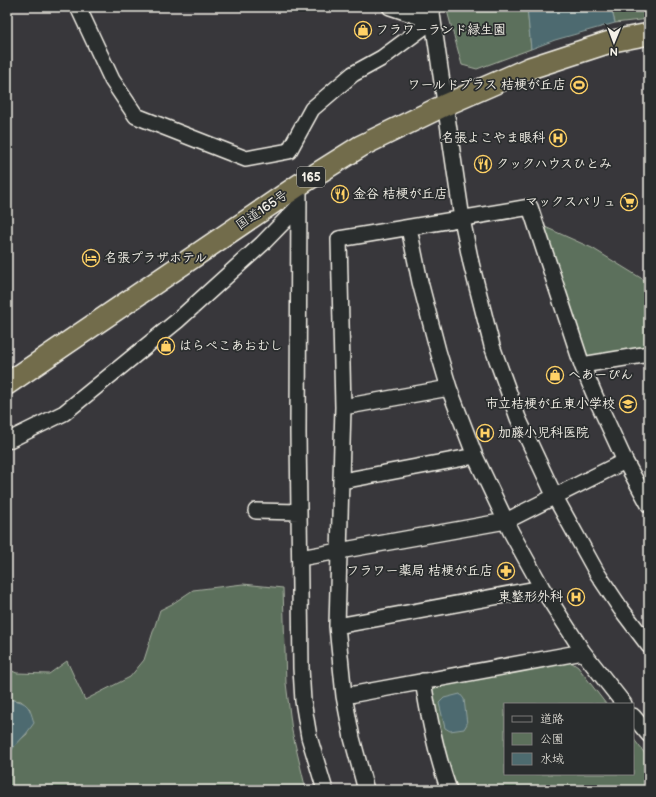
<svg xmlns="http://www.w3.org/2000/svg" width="656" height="797" font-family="'Balsamiq Sans','Klee One',sans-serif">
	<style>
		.green { fill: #5c705b; stroke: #a8b0a2 }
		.water { fill: #4d6b6f; stroke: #90a19f }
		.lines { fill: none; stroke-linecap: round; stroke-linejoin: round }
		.minor-casing { stroke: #f4f1e8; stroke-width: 18 }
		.highway-casing { stroke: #f4f1e8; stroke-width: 24 }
		.minor { stroke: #2a2d2e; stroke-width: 15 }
		.highway { stroke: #726c4b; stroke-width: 21 }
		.labels { text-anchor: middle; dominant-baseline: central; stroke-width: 3.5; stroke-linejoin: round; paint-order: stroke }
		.shield { fill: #2a2d2e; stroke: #b7b6b0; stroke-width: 1 }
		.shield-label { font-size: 12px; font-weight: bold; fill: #f4f1e8 }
		.poi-label { font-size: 13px; font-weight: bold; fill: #f4f1e8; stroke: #2a2d2e; text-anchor: start }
		.street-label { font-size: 13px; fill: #f4f1e8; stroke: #2a2d2e }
	</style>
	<rect width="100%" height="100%" fill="#38373b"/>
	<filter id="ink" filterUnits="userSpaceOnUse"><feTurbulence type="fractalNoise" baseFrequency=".025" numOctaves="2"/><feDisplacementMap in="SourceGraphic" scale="8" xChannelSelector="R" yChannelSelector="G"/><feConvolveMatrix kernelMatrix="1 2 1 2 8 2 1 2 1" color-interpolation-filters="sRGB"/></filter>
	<g filter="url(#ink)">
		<!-- green -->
		<path class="green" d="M446 7H527L531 49 477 69 462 65Z
			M611 7H649V19L615 23Z
			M545 227 592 248 649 283V348L592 358 584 353Z
			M243 584 283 588 286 683 292 731 306 790H7V756L14 745 27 734 30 709 21 701 7 699V669L17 673 49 674 67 661 85 700 130 677 144 660 160 610 172 604 193 590Z
			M568 660 578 667 606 704H505V774H633V738L649 759V790H456L438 735 430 692 435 685Z"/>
		<!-- water -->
		<path class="water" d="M527 7H611L615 23 555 40 531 49Z
			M460 694 464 699 467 724 464 729 450 731 445 728 439 703 444 698Z
			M7 699C27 702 29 704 34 723 26 736 15 744 7 756Z"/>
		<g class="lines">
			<!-- minor casing -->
			<g class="minor-casing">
				<path id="minor" d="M78 7 112 80 136 116 246 159 289 151 312 109 353 74 382 58 432 21
					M390 7 432 21
					M431 7 462 219 471 263 492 346 518 418 555 497 597 573 621 609 649 646
					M299 185 298 433 301 668 303 701 309 737 325 790
					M409 228 420 282 438 351 449 388 475 456 511 532 542 588 583 652 624 704
					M582 365 649 354
					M343 407 449 388
					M7 441 64 413 177 321 262 244 298 207
					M342 481 475 456
					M256 511 299 512
					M300 558 506 521 625 461
					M337 626 542 588
					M423 681C429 718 436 755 449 790
					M344 696 583 652
					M633 716 649 735
					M366 790 352 738 344 696 337 626 343 407 339 239 530 207 582 365 595 396 625 461 649 505"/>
			</g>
			<!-- highway casing -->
			<g class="highway-casing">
				<path id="highway" d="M7 384 299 185 361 146 445 105 530 68 613 41 649 34"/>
			</g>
			<!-- minor -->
			<use href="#minor" class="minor"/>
			<!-- highway -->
			<use href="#highway" class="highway"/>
		</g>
	</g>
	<!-- icons -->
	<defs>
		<g id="shop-ring" transform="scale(0.9)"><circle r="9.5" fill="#2a2d2e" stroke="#ffd166" stroke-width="1.5"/><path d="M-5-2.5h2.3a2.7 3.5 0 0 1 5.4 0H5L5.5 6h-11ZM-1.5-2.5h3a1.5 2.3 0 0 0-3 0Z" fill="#ffd166"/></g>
		<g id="stadium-ring" transform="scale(0.9)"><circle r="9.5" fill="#2a2d2e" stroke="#ffd166" stroke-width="1.5"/><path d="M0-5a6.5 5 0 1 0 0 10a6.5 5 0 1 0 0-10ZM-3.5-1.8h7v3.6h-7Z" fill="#ffd166"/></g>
		<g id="hospital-ring" transform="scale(0.9)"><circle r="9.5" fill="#2a2d2e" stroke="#ffd166" stroke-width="1.5"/><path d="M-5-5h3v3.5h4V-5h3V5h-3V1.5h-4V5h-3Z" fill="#ffd166"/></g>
		<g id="restaurant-ring" transform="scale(0.9)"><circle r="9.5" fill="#2a2d2e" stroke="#ffd166" stroke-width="1.5"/><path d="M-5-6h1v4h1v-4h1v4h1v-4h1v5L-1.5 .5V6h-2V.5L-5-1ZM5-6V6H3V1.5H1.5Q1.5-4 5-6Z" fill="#ffd166"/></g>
		<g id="supermarket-ring" transform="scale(0.9)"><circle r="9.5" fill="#2a2d2e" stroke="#ffd166" stroke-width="1.5"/><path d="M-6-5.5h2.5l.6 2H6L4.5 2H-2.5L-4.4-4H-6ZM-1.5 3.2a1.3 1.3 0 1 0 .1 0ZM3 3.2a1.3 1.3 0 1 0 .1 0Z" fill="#ffd166"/></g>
		<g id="hotel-ring" transform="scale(0.9)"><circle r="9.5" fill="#2a2d2e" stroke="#ffd166" stroke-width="1.5"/><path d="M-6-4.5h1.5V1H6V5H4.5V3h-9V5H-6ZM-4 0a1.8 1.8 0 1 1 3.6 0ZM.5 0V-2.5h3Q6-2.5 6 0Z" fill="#ffd166"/></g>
		<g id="school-ring" transform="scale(0.9)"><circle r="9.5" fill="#2a2d2e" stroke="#ffd166" stroke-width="1.5"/><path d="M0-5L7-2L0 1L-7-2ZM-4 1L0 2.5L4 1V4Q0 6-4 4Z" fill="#ffd166"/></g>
		<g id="pharmacy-ring" transform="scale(0.9)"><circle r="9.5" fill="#2a2d2e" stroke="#ffd166" stroke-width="1.5"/><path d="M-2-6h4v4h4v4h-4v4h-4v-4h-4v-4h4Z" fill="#ffd166"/></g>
	</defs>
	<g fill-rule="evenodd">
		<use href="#shop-ring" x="363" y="30"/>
		<use href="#stadium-ring" x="579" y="85"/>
		<use href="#hospital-ring" x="558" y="138"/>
		<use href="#restaurant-ring" x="483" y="164"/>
		<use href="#restaurant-ring" x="340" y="194"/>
		<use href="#supermarket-ring" x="629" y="202"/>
		<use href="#hotel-ring" x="91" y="258"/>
		<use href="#shop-ring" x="166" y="346"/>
		<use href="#shop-ring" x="555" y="375"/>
		<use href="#school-ring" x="628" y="404"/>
		<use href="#hospital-ring" x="485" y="433"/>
		<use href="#pharmacy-ring" x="506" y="571"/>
		<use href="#hospital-ring" x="576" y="597"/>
	</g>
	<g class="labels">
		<!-- shield labels -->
		<rect class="shield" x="297" y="167" width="28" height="20" rx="3"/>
		<g class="shield-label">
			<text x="311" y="177">165</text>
		</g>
		<!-- poi labels -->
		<g class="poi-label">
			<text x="376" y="30">フラワーランド緑生園</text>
			<text x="566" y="85" text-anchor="end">ワールドプラス 桔梗が丘店</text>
			<text x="545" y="138" text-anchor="end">名張よこやま眼科</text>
			<text x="496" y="164">クックハウスひとみ</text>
			<text x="353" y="194">金谷 桔梗が丘店</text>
			<text x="616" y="202" text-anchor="end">マックスバリュ</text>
			<text x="104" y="258">名張プラザホテル</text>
			<text x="179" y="346">はらぺこあおむし</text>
			<text x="568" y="375">へあーぴん</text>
			<text x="615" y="404" text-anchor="end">市立桔梗が丘東小学校</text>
			<text x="498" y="433">加藤小児科医院</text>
			<text x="493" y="571" text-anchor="end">フラワー薬局 桔梗が丘店</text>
			<text x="563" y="597" text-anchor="end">東整形外科</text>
		</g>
		<!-- street labels -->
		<g class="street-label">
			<text transform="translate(262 210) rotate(-34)">国道165号</text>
		</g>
	</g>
	<!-- margin -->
	<rect width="656" height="797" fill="none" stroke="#2a2d2e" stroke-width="24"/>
	<rect x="12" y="12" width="632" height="773" fill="none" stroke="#f4f1e8" stroke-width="1.5" filter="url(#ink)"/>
	<!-- legend -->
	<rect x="504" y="703" width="130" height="72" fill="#2a2d2e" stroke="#7b7b78"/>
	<rect x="512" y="716" width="20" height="6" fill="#2a2d2e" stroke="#7b7b78"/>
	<text x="540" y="723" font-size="12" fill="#f4f1e8">道路</text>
	<rect x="512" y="733" width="20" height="12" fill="#5c705b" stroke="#7b7b78"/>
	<text x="540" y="743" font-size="12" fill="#f4f1e8">公園</text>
	<rect x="512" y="753" width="20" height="12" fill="#4d6b6f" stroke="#7b7b78"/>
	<text x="540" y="763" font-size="12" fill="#f4f1e8">水域</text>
	<!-- north arrow -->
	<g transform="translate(614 42) rotate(181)" stroke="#2a2d2e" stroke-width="3" paint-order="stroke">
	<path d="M0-3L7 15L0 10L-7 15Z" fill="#f4f1e8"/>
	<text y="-6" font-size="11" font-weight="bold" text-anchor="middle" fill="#f4f1e8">N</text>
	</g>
</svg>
